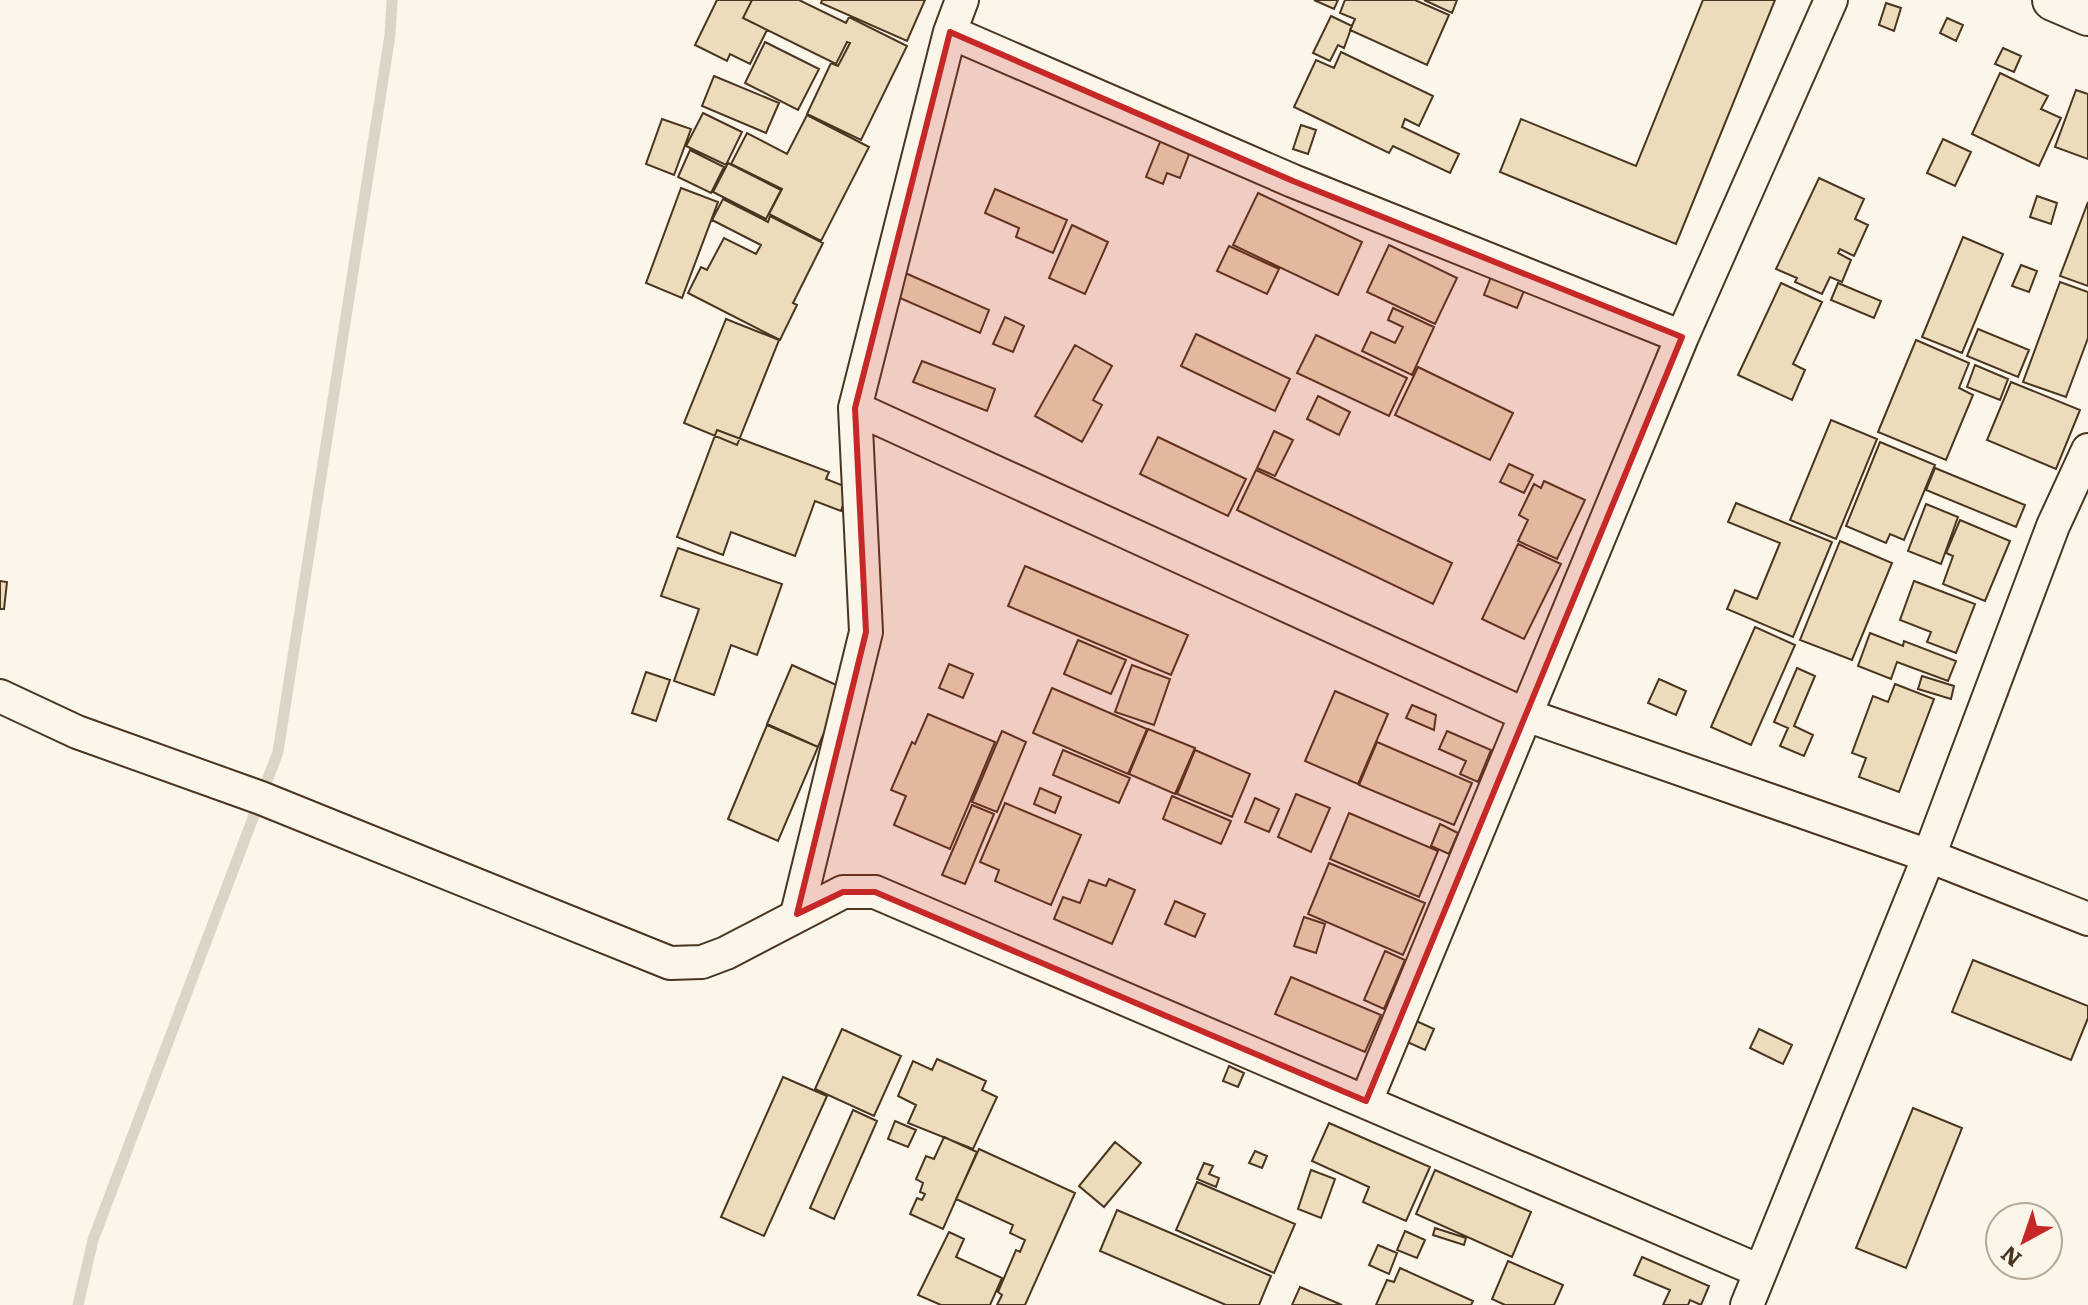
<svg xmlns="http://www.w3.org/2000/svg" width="2088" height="1305" font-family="Literata,serif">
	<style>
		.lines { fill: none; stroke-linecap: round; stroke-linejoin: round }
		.stream { stroke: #dcd4c6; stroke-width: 11 }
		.building { fill: #ecdcbc; stroke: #4a3520; stroke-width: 2 }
		.minor-casing { stroke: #4a3520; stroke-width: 36 }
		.tertiary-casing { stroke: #4a3520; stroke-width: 44 }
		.minor { stroke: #fbf6e9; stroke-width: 32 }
		.tertiary { stroke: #fbf6e9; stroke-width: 40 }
		.marked { fill: #c62828; fill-opacity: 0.2; stroke: #c62828; stroke-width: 6; stroke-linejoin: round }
	</style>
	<rect width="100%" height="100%" fill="#fbf6e9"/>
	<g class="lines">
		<!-- stream -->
		<path class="stream" d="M78 1305 93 1240 278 752 390 35 392 0"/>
	</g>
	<!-- building -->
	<path class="building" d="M717 0H752L743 18 767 30 750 64 730 54 727 61 695 45Z
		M752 0H799L846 23 849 17 907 46 861 140 807 114 831 63 838 66 850 43 847 42 836 64 743 18Z
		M822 0H925L907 41 821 3Z
		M1314 0H1338L1334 9Z
		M1345 0H1415L1449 15 1427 65 1350 30 1355 19 1340 13Z
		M1424 0H1457L1452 13Z
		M1703 0H1775L1676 244 1500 172 1521 119 1636 166Z
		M1886 3 1901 8 1894 31 1879 25Z
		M1331 16 1352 26 1344 48 1338 45 1330 61 1313 53Z
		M1947 18 1963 25 1956 41 1940 33Z
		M765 42 819 69 798 110 745 83Z
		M2003 48 2021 56 2014 72 1995 64Z
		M1341 52 1433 96 1419 126 1405 119 1402 127 1459 154 1450 173 1393 146 1389 153 1294 107 1316 60 1334 68Z
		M2000 73 2048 96 2041 109 2061 118 2039 166 1972 134Z
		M714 76 779 103 766 133 702 106Z
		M2076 90 2088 94V159L2055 147Z
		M703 113 742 132 726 165 686 146Z
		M807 115 869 147 821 241 769 214 782 189 731 164 747 133 787 154Z
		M662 119 691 129 674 175 646 164Z
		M1301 125 1316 130 1308 154 1293 149Z
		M1162 137 1191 149 1180 178 1167 173 1163 184 1146 177Z
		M1943 139 1971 152 1955 186 1927 173Z
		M690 150 724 167 711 193 678 177Z
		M728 163 781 190 766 219 713 192Z
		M1819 178 1864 199 1855 219 1868 225 1854 256 1840 249 1838 253 1851 260 1842 282 1830 277 1822 294 1795 282 1797 278 1776 269Z
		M681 188 718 202 682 298 646 283Z
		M995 189 1067 220 1053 253 1016 237 1019 228 985 213Z
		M1258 193 1362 242 1338 295 1233 245Z
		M2037 196 2057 203 2051 224 2030 217Z
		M723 199 768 222 770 216 823 243 793 303 797 305 780 340 688 293 701 267 707 270 724 238 756 254 761 245 712 220Z
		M2088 202V286L2060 276Z
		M1072 225 1108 242 1085 294 1049 278Z
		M1963 237 2003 254 1962 353 1922 337Z
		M1389 245 1457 278 1435 324 1367 292Z
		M1229 246 1279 269 1267 294 1217 271Z
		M2021 265 2037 271 2029 292 2012 286Z
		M903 272 989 310 980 333 893 295Z
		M1492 274 1525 288 1517 308 1484 295Z
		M2060 282 2088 292V338L2066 397 2023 382Z
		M1781 283 1822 302 1793 364 1805 370 1792 400 1738 375Z
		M1838 283 1881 301 1874 318 1831 300Z
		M1393 308 1434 327 1412 375 1362 351 1371 332 1395 343 1403 327 1388 320Z
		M1005 317 1024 326 1013 352 993 344Z
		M726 319 779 340 737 445 684 423Z
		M1978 329 2029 350 2018 377 1967 356Z
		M1196 334 1290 379 1275 411 1181 366Z
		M1316 335 1407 378 1389 416 1297 373Z
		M1916 340 1969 363 1959 388 1973 395 1946 460 1878 432Z
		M1075 345 1112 366 1093 400 1102 405 1082 442 1035 416Z
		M922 361 995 389 987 411 913 382Z
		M1975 365 2008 379 2000 400 1967 387Z
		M1418 367 1513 413 1490 460 1395 415Z
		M2011 382 2080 410 2056 469 1987 440Z
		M1318 396 1350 412 1339 435 1307 419Z
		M1831 420 1877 439 1836 539 1790 520Z
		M717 430 829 472 826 479 849 488 841 511 815 501 795 556 731 532 723 555 677 537Z
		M1274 431 1293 440 1275 476 1257 468Z
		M1158 437 1246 479 1228 516 1140 474Z
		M1880 442 1935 465 1904 540 1890 534 1886 543 1846 526Z
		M1509 464 1533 475 1524 493 1500 482Z
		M1935 468 2025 505 2016 527 1926 490Z
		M1256 470 1452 563 1433 604 1237 510Z
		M1544 481 1585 500 1557 559 1518 541 1528 520 1519 515 1534 484 1541 488Z
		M1736 503 1832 542 1793 637 1727 609 1735 590 1757 599 1780 543 1728 522Z
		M1926 504 1958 517 1941 564 1908 551Z
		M1960 520 2010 541 1985 601 1943 584 1953 556 1946 553Z
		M1840 541 1892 563 1852 660 1800 640Z
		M1518 544 1561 564 1524 639 1482 619Z
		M678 548 782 584 757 655 731 645 714 695 674 681 699 609 661 596Z
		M1025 566 1188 635 1171 675 1008 606Z
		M0 581 7 582 4 609H0Z
		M1914 581 1975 604 1956 653 1927 642 1931 632 1900 620Z
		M1755 627 1795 645 1751 745 1711 727Z
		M1870 633 1903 646 1904 641 1956 661 1948 681 1897 662 1891 679 1858 666Z
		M1078 640 1126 660 1111 694 1064 674Z
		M949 664 973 674 963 698 939 688Z
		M792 665 843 688 818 747 767 724Z
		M1132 665 1170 679 1154 725 1115 712Z
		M1797 668 1815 676 1794 726 1813 735 1804 756 1780 746 1788 728 1774 722Z
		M646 672 670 680 656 721 632 713Z
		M1922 676 1954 686 1951 699 1918 689Z
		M1659 679 1686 691 1676 715 1648 703Z
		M1895 684 1934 699 1899 792 1859 777 1866 758 1852 753 1873 696 1888 702Z
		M1052 688 1147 729 1128 774 1033 733Z
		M1335 691 1388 714 1358 784 1305 761Z
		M1412 705 1436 715 1434 730 1406 718Z
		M928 714 995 742 950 849 894 825 906 796 891 790 912 742 915 744Z
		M767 725 818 747 778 841 728 819Z
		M1148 729 1195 748 1175 794 1129 774Z
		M1002 731 1026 742 997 812 972 802Z
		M1447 731 1491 750 1478 782 1460 774 1466 761 1439 749Z
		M1377 742 1472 783 1454 825 1359 785Z
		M1063 750 1130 778 1119 803 1053 775Z
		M1195 750 1250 774 1232 817 1177 794Z
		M1040 788 1061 797 1055 813 1034 804Z
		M1296 794 1330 808 1311 852 1278 837Z
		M1172 796 1231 821 1221 844 1163 819Z
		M1255 798 1279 809 1269 832 1245 822Z
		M1005 803 1081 835 1051 905 995 881 999 870 980 862Z
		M972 805 994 814 965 884 942 875Z
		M1349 813 1438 851 1419 897 1330 859Z
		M1440 824 1458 833 1449 854 1431 846Z
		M1329 863 1425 903 1403 955 1308 914Z
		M1109 879 1135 890 1112 944 1054 919 1063 897 1080 903 1089 880 1106 886Z
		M1175 901 1205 914 1195 937 1165 924Z
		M1304 917 1325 924 1316 953 1294 946Z
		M1385 951 1405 960 1384 1009 1364 1000Z
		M1973 960 2088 1006V1018L2071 1060 1952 1012Z
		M1291 977 1381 1015 1365 1052 1275 1014Z
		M1414 1020 1434 1029 1425 1050 1405 1041Z
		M842 1029 901 1056 874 1116 815 1089Z
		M1759 1029 1792 1045 1783 1064 1750 1048Z
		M937 1059 986 1081 982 1090 997 1097 973 1149 908 1123 916 1105 898 1096 913 1061 932 1070Z
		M1229 1066 1244 1073 1238 1087 1223 1081Z
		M783 1077 827 1096 764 1236 721 1217Z
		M1913 1108 1962 1128 1906 1268 1856 1248Z
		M853 1110 877 1121 834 1219 810 1208Z
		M895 1121 916 1130 908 1147 888 1139Z
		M1329 1123 1430 1167 1406 1221 1363 1202 1369 1187 1312 1161Z
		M944 1137 977 1152 943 1229 910 1214 917 1198 922 1200 925 1194 920 1192 923 1183 916 1179 926 1156 934 1159Z
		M1115 1142 1141 1163 1104 1207 1079 1186Z
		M979 1149 1075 1193 1025 1305H997L1002 1295 998 1292 1016 1250 1020 1252 1025 1240 1010 1233 1013 1225 956 1199Z
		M1255 1151 1267 1156 1262 1168 1249 1163Z
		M1204 1163 1213 1166 1209 1174 1219 1178 1216 1187 1197 1179Z
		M1311 1170 1335 1179 1321 1218 1298 1209Z
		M1435 1170 1531 1212 1512 1257 1416 1214Z
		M1197 1182 1295 1224 1274 1273 1176 1230Z
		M1117 1210 1271 1276 1259 1305H1226L1100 1251Z
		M1435 1228 1466 1238 1464 1245 1433 1235Z
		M1405 1231 1425 1240 1417 1258 1397 1250Z
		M949 1232 964 1239 956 1257 1002 1278 990 1305H941L918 1295Z
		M1378 1245 1397 1253 1389 1274 1369 1265Z
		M1642 1257 1709 1286 1701 1305 1690 1300 1688 1305H1663L1670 1290 1634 1275Z
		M1508 1261 1563 1285 1554 1305H1505L1492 1299Z
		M1400 1268 1473 1301 1471 1305H1376L1387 1280 1394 1282Z
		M1300 1287 1342 1305H1292Z"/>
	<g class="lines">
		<!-- minor casing -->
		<g class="minor-casing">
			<path id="minor" d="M950 32 1293 181 1682 337
				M855 408 1526 715 1929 856 2088 919
				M0 696 77 732 261 798 670 963 702 962 726 953 843 892H875L1760 1271
				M797 914 866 632 855 408 950 32 962 0
				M1366 1101 1682 337 1831 0
				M1747 1305 1929 856 2053 526 2088 450"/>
		</g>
		<!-- tertiary casing -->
		<g class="tertiary-casing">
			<path id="tertiary" d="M2053 0 2088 15"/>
		</g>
		<!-- minor -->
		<use href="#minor" class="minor"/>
		<!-- tertiary -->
		<use href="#tertiary" class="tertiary"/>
	</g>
	<!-- marked area -->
	<path class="marked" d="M950 32 1293 181 1682 337 1366 1101 875 892H843L797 914 866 632 855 408Z"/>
	<!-- north arrow -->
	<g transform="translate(2024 1241) rotate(220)"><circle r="38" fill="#fbf6e9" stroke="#b4a999" stroke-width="2"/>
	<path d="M0-6L14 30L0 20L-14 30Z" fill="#c62828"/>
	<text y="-12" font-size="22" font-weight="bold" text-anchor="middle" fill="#4a3520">N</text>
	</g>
</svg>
